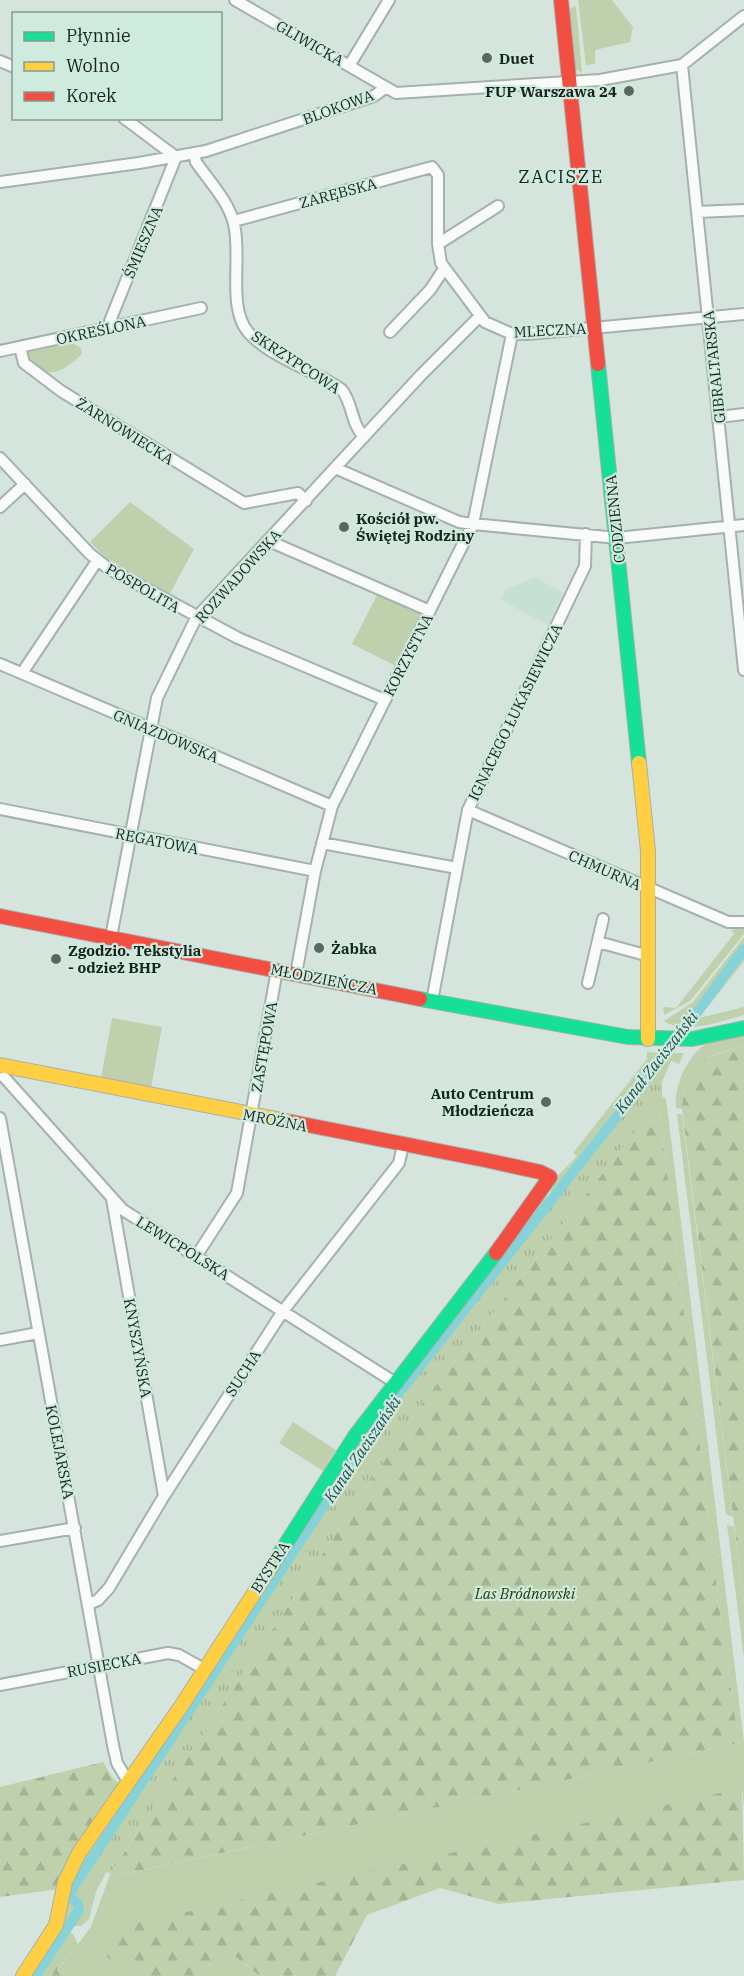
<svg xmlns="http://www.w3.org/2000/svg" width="744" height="1976" font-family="'IBM Plex Serif',serif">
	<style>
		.built { fill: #c6e1d4 }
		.green { fill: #bed1ac }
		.forest { fill: url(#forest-firs) }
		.park { fill: url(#park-tufts) }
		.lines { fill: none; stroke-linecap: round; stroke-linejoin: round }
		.canal { stroke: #85d2d9; stroke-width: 10 }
		.street-casing { stroke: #a5b1ac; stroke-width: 14 }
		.fast-casing { stroke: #a5b1ac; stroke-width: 16 }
		.slow-casing { stroke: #a5b1ac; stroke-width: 16 }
		.jam-casing { stroke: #a5b1ac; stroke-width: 16 }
		.street { stroke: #f9fbfa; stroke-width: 10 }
		.fast { stroke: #16e098; stroke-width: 14 }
		.slow { stroke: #ffcf43; stroke-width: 14 }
		.jam { stroke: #f24e42; stroke-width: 14 }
		.poi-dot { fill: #5b6862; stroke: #cfebdd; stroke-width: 2 }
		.labels { text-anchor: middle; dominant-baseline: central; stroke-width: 4.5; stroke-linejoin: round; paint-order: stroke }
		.street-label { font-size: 15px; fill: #1a241f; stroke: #cfebdd }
		.poi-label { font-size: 15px; font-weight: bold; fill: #1a241f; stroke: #cfebdd; text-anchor: start }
		.park-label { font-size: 15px; font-style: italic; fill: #283500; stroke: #cfebdd }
		.water-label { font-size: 16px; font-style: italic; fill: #204e54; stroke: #cfebdd }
		.quarter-label { font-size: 18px; letter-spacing: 1.5px; fill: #1a241f; stroke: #cfebdd }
	</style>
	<defs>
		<pattern id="forest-firs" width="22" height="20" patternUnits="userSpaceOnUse" patternTransform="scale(1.5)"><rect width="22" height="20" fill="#bed1ac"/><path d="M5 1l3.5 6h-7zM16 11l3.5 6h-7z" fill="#a3b394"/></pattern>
		<pattern id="park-tufts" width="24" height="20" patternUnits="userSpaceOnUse" patternTransform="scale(1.5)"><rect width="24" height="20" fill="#bed1ac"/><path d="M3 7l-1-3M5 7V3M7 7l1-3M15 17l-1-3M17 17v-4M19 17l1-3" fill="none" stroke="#a3b394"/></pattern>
	</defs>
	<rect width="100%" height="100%" fill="#d5e5dd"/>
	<!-- built -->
	<path class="built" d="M535 577 563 593 548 625 501 600 505 590Z"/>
	<!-- green -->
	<path class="green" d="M578 0H612L633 27 630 42 595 50V64L586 65Z
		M576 6 582 73 574 68 569 9Z
		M74 344 81 348 82 354C63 372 46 383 27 357V352L58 345Z
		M130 502 194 549 169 595 106 558 90 542Z
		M377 595 420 614 394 665 352 644Z
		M744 927V934L690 1001 664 1015 663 1007 676 1008 734 934 731 930Z
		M744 937V961L699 1018 744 1007V1015C723 1021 684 1035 664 1021L693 1002Z
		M112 1018 162 1027 151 1088 101 1078Z
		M744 1034V1046C702 1058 686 1060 682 1109L676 1108C673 1089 687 1057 703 1046 714 1039 732 1037 744 1034Z
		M647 1052 665 1053 554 1194 546 1188 577 1156 573 1153 647 1059Z
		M669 1053H684L679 1064 671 1061 662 1082V1096L556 1196Z
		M660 1114H668L744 1743V1808L742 1788 131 1972 132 1976H61L57 1971 91 1927 110 1874 115 1876 739 1743 722 1630Z
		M677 1114H682L733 1517 726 1514Z
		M542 1193 550 1199 388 1405 499 1254 503 1257 537 1213 531 1208Z
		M378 1415 380 1416 138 1785 133 1782Z
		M293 1422 336 1450 323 1471 279 1443Z
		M727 1525 734 1527 744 1603V1658Z
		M129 1787 135 1791 69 1892V1897L78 1908 68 1925 62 1918 72 1877Z
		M137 1793 110 1865 96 1892 89 1919 81 1926H73L81 1907 72 1892Z
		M236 1957 257 1974 266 1976H195L204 1966Z"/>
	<!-- forest -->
	<path class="forest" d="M744 1046V1603L682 1109C687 1057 701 1060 744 1046Z
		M660 1114 722 1630 739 1743 114 1876 110 1874 426 1398 644 1121 650 1115Z
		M103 1762 112 1777 122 1786 59 1889 0 1897V1787Z
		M742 1788 744 1880 498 1904 440 1888 367 1915 335 1976H266L257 1974 236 1957 204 1966 195 1976H132L131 1972 107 1957 115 1928Z
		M64 1931 73 1934 78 1944 57 1970 61 1976H27L60 1932Z"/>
	<!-- park -->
	<path class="park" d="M657 1067 661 1096 666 1098 668 1114 651 1115 644 1121 426 1398 110 1874 92 1862 386 1412Z"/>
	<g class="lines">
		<!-- canal -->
		<path class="canal" d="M36 1976 79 1910 78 1904 70 1896 71 1891 389 1406 667 1053 744 949"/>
		<!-- street casing -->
		<g class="street-casing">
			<path id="street" d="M235 0 396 93 600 80 682 65 744 16
				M0 61 14 67
				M682 65 744 670
				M349 66 389 0
				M194 153 196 162C209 181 229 202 234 224 242 257 227 307 248 332 268 356 316 371 342 390 353 404 351 424 364 437
				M0 182 139 163 206 151 374 96 385 88
				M697 212 744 210
				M234 221 432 167 438 175V244L441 263 485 322 512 334H528L744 314
				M438 244 498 206
				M110 327V321L176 157 124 118
				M390 332 430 290 444 269
				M20 347 24 363 61 391 244 503 298 493 306 501
				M0 351 201 308
				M719 417 744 414
				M0 458 90 554 109 569 238 638 385 700
				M335 468 459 522 473 524 617 538 744 525
				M0 507 25 484
				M269 541 430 611
				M0 664 332 806
				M22 673 97 561
				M0 809 315 871
				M468 810 728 922H744
				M322 843 457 868
				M111 937 157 698 196 618 421 375 480 316
				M598 942 649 956
				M296 974 315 871 332 806 473 524 512 334
				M588 983 603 919
				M432 1001 468 810 585 566 586 534
				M4 1077 123 1210 394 1382
				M0 1118 113 1745 117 1763 129 1783
				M112 1199 164 1496
				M197 1255 237 1193 277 970
				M0 1340 38 1333
				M0 1541 75 1528
				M89 1604 98 1600 109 1588 164 1496 283 1311 399 1163 403 1145
				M0 1685 168 1653 179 1655 204 1669"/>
		</g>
		<!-- fast casing -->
		<g class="fast-casing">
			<path id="fast" d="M598 364 639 763
				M420 999 628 1037 692 1039 744 1028
				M271 1567 355 1436 496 1253"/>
		</g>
		<!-- slow casing -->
		<g class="slow-casing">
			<path id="slow" d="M639 763 648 851V1039
				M0 1065 292 1122
				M23 1976 56 1925 65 1882 79 1853 180 1708 271 1567"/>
		</g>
		<!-- jam casing -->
		<g class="jam-casing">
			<path id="jam" d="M561 0 598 364
				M0 916 420 999
				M292 1122 485 1160 540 1172 550 1177 496 1253"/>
		</g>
		<!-- street -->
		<use href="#street" class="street"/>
		<!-- fast -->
		<use href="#fast" class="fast"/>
		<!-- slow -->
		<use href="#slow" class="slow"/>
		<!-- jam -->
		<use href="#jam" class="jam"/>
	</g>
	<!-- markers -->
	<g class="poi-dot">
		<circle cx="487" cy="58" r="6"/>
		<circle cx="629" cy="91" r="6"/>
		<circle cx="344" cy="527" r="6"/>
		<circle cx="319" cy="948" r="6"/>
		<circle cx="56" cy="959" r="6"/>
		<circle cx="546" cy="1102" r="6"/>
	</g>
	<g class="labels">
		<!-- street labels -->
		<g class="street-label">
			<text transform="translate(310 43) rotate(30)">GLIWICKA</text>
			<text transform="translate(338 107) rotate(-20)">BLOKOWA</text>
			<text transform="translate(338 193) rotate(-15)">ZARĘBSKA</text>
			<text transform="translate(143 242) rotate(-67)">ŚMIESZNA</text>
			<text transform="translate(101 330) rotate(-12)">OKREŚLONA</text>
			<text transform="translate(550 330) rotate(-3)">MLECZNA</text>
			<text transform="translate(296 362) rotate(33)">SKRZYPCOWA</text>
			<text transform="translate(714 367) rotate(-96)">GIBRALTARSKA</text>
			<text transform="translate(125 431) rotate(32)">ŻARNOWIECKA</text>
			<text transform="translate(615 519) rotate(-96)">CODZIENNA</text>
			<text transform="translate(238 576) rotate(-48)">ROZWADOWSKA</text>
			<text transform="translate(143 588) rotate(30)">POSPOLITA</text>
			<text transform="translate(408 655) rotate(-63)">KORZYSTNA</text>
			<text transform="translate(515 712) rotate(-64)">IGNACEGO ŁUKASIEWICZA</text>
			<text transform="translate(166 736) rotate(23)">GNIAZDOWSKA</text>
			<text transform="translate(157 841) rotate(11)">REGATOWA</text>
			<text transform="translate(605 870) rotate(24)">CHMURNA</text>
			<text transform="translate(324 979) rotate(11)">MŁODZIEŃCZA</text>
			<text transform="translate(264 1047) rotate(-80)">ZASTĘPOWA</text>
			<text transform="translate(275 1120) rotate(11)">MROŹNA</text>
			<text transform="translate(183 1248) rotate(32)">LEWICPOLSKA</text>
			<text transform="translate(138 1348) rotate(80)">KNYSZYŃSKA</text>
			<text transform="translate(243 1373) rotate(-57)">SUCHA</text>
			<text transform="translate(60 1452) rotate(79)">KOLEJARSKA</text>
			<text transform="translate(270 1567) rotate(-57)">BYSTRA</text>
			<text transform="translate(104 1665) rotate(-11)">RUSIECKA</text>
		</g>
		<!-- poi labels -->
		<g class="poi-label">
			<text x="499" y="58">Duet</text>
			<text x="617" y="91" text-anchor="end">FUP Warszawa 24</text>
			<text x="356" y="518">Kościół pw.<tspan x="356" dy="17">Świętej Rodziny</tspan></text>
			<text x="331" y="948">Żabka</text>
			<text x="68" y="950">Zgodzio. Tekstylia<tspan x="68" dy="17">- odzież BHP</tspan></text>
			<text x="534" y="1093" text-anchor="end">Auto Centrum<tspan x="534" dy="17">Młodzieńcza</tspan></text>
		</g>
		<!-- park labels -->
		<g class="park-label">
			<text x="525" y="1593">Las Bródnowski</text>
		</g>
		<!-- water labels -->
		<g class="water-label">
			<text transform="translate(656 1062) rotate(-52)">Kanał Zaciszański</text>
			<text transform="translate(362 1449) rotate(-56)">Kanał Zaciszański</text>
		</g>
		<!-- quarter labels -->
		<g class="quarter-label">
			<text x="561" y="176">ZACISZE</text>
		</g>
	</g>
	<!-- legend -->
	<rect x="12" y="12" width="210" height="108" fill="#cfebdd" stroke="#879b91" stroke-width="1.5"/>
	<rect x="24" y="32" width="30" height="9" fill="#16e098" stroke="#879b91" stroke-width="1.5"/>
	<text x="66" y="42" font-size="18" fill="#1a241f">Płynnie</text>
	<rect x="24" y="62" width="30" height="9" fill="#ffcf43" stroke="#879b91" stroke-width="1.5"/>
	<text x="66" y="72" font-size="18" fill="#1a241f">Wolno</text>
	<rect x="24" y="92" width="30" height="9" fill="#f24e42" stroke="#879b91" stroke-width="1.5"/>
	<text x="66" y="102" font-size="18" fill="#1a241f">Korek</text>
</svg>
